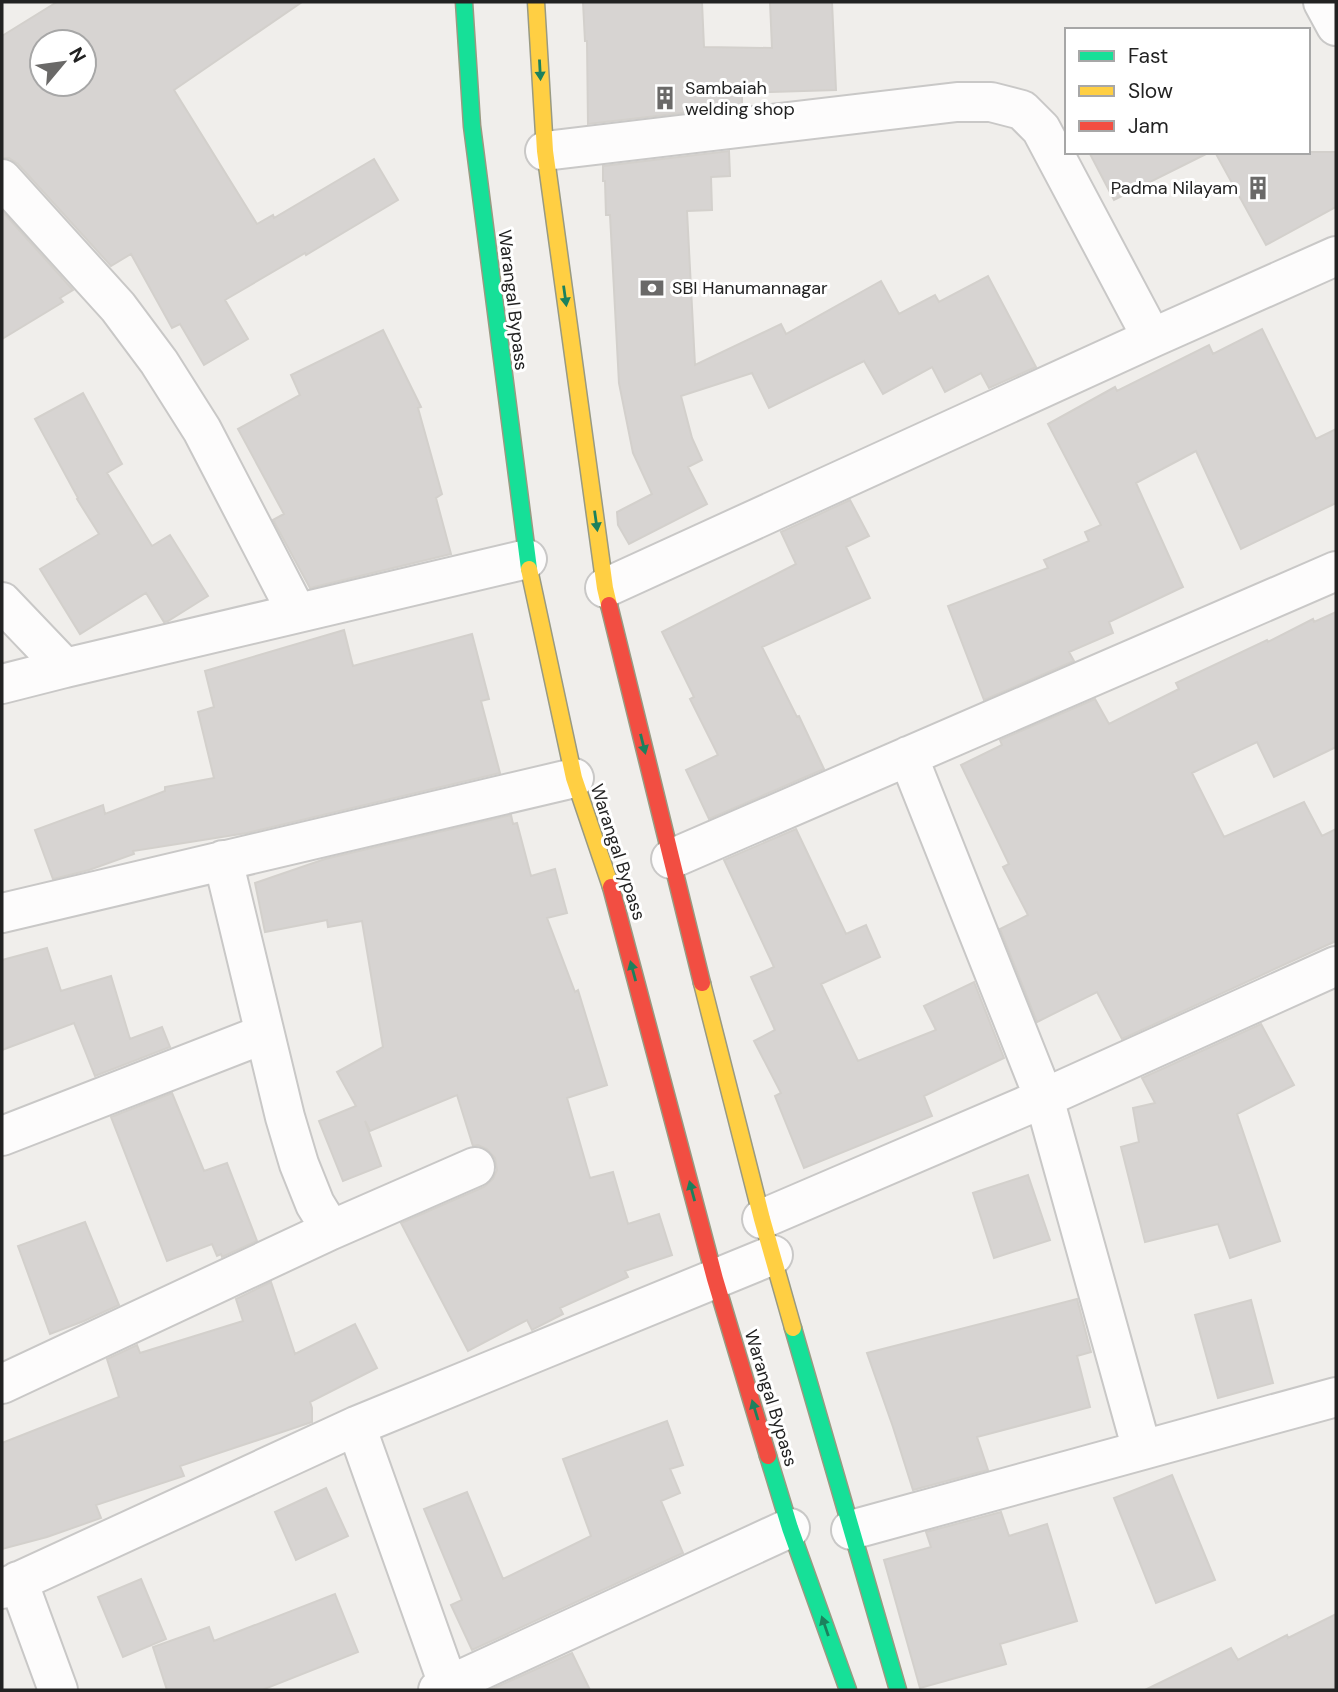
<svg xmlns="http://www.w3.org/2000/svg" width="1338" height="1692" font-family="'DM Sans',sans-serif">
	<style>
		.building { fill: #d7d4d2; stroke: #d3d0cc; stroke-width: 2; fill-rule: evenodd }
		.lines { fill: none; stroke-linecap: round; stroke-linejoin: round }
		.street-casing { stroke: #c9c8c7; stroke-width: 42 }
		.fast-casing { stroke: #999a82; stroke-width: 19 }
		.slow-casing { stroke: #999a82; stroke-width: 19 }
		.jam-casing { stroke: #999a82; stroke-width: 19 }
		.street { stroke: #fdfcfc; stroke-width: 38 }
		.fast { stroke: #16e098; stroke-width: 16 }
		.slow { stroke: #ffcf43; stroke-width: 16 }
		.jam { stroke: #f24e42; stroke-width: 16 }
		.oneway { fill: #1c815d }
		.labels { text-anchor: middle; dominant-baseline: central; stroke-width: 6; stroke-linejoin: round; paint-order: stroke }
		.poi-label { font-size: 18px; fill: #222; stroke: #fff; text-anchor: start }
		.street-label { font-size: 18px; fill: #222; stroke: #fff }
	</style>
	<rect width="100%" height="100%" fill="#f0eeeb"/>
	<!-- building -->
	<path class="building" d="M57 2H302L174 90 257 224 273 215 274 218 374 159 398 200 306 255 305 253 225 300 248 339 204 365 180 324 172 328 131 254 111 266 18 164 9 158H2V36ZM42 42H84V84H42Z
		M583 2H702L704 47 772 48 770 2H832L836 90 742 93V106L588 124 587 41H585Z
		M729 151 730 176 711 177 712 210 687 211 695 365 781 324 786 334 881 281 899 314 935 295 939 302 988 276 1036 367 989 388 981 373 945 392 932 367 883 394 864 361 769 408 752 373 681 396 692 438 702 460 688 467 707 504 629 544 618 525 617 512 652 494 633 453 619 383 610 215H606L605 181H603V166Z
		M1089 152H1210L1114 200Z
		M1215 152H1336V207L1266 245Z
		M2 211 73 290 60 298 63 302 2 339Z
		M1262 329 1316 439 1336 429V503L1241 549 1196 451 1136 483 1183 587 1109 622 1113 633 1069 652 1074 661 984 700 948 606 1048 568 1044 560 1089 541 1085 532 1101 525 1048 424 1115 387 1117 391 1209 345 1213 354Z
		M383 330 421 407 418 408 442 494 436 498 451 554 310 588 273 520 284 514 238 429 300 395 291 375Z
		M83 393 122 464 107 473 152 546 170 535 208 596 168 621 164 622 146 593 80 634 40 569 99 534 77 499 78 498 35 419Z
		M850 500 869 536 846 547 870 598 762 647 797 717 799 716 824 769 709 819 686 770 718 755 690 699 694 697 662 632 796 564 781 532Z
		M1336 612V747L1274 777 1257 742 1192 773 1224 837 1304 802 1322 836 1336 829V941L1122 1039 1097 992 1037 1022 1000 929 1028 915 1003 867 1009 864 961 765 1002 745 1000 740 1095 699 1109 724 1179 689 1176 683 1267 640 1268 642 1313 619 1314 622Z
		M344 630 353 666 472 634 489 699 481 701 500 773 247 833 133 851 134 854 89 870 53 879 35 830 103 805 105 814 165 791V787L214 778 198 712 214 707 205 671Z
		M511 815 513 824 517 823 531 876 555 869 567 913 547 918 575 992 578 990 607 1085 567 1098 590 1178 613 1172 628 1224 659 1214 672 1255 625 1271 628 1277 560 1308 563 1314 532 1330 527 1320 468 1351 401 1223 484 1187 493 1179 497 1170 495 1158 487 1149 478 1145 473 1146 457 1095 370 1131 365 1121 381 1166 343 1181 319 1121 356 1106 337 1072 383 1047 362 921 328 927 327 920 265 932 255 883 325 859Z
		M796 829 846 934 866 925 880 957 821 984 858 1061 936 1030 924 1006 974 982 1004 1058 924 1096 932 1116 804 1168 775 1096 781 1093 754 1041 775 1030 751 977 774 967 724 860Z
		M47 948 61 991 111 976 130 1039 162 1027 170 1047 95 1076 74 1023 2 1050V960Z
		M1261 1024 1294 1085 1237 1114 1280 1241 1230 1258 1218 1224 1145 1242 1121 1147 1139 1142 1133 1108 1155 1103 1142 1078Z
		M172 1093 204 1171 227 1163 257 1241 222 1257 221 1254 217 1256 212 1244 167 1261 111 1117Z
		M1028 1175 1050 1240 994 1258 973 1193Z
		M85 1222 119 1305 84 1321 50 1334 18 1246Z
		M271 1282 295 1354 355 1324 377 1368 310 1402 312 1408V1422L180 1466 184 1476 96 1505 101 1518 47 1537 2 1549V1443L119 1397 107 1359 137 1345 140 1353 243 1321 236 1299Z
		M1077 1299 1091 1352 1077 1356 1090 1407 977 1437 988 1470 913 1490 893 1427 867 1353Z
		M1251 1300 1273 1383 1218 1398 1195 1315Z
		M667 1421 683 1465 670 1469 680 1493 661 1501 683 1553 472 1650 451 1605 462 1600 424 1509 467 1492 503 1579 591 1536 563 1459Z
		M1172 1475 1215 1580 1156 1603 1114 1498Z
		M326 1488 348 1536 296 1560 275 1512Z
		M1001 1512 1009 1536 1047 1524 1077 1621 1000 1644 1006 1664 920 1688 884 1560 931 1547 926 1532Z
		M141 1579 166 1639 123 1657 98 1597Z
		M335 1594 358 1652 262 1690H167L153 1647 209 1627 214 1641Z
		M1336 1614V1690H1145L1231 1648 1238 1660 1287 1635 1288 1638Z
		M572 1653 590 1690H490Z"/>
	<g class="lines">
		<!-- street casing -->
		<g class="street-casing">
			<path id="street" d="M1323 2 1336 26
				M545 151 957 102H991L1022 110 1041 129 1152 338
				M2 179 118 307 159 362 202 430 297 613
				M605 588 1152 338 1336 256
				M2 602 65 668 527 559
				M2 684 65 668
				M908 756 1044 1098 1142 1450
				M671 859 1336 571
				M223 860 285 1117 299 1164 315 1204 331 1230
				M2 913 574 778
				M2 1136 264 1034
				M762 1219 1044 1098 1336 966
				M2 1384 331 1230 475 1167
				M356 1426 450 1690
				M851 1530 1336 1397
				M18 1581 58 1690
				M2 1589 356 1426 773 1255
				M438 1690 790 1528"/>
		</g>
		<!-- fast casing -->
		<g class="fast-casing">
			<path id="fast" d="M464 2 472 126 529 569
				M793 1328 898 1690
				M768 1456 790 1528 848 1690"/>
		</g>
		<!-- slow casing -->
		<g class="slow-casing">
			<path id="slow" d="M536 2 545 151 605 588 609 605
				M529 569 574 778 611 887
				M702 983 762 1219 793 1328"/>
		</g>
		<!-- jam casing -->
		<g class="jam-casing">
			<path id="jam" d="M609 605 702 983
				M611 887 715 1279 768 1456"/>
		</g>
		<!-- street -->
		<use href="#street" class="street"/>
		<!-- fast -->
		<use href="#fast" class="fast"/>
		<!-- slow -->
		<use href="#slow" class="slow"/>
		<!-- jam -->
		<use href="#jam" class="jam"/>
	</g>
	<!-- one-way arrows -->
	<defs><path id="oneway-solid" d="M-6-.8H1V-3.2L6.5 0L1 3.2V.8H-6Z" transform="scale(1.75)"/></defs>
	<g class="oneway">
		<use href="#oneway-solid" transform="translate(540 70) rotate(87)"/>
		<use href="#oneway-solid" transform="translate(565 296) rotate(82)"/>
		<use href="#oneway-solid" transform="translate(596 521) rotate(82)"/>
		<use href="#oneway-solid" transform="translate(643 744) rotate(76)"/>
		<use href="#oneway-solid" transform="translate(633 971) rotate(-105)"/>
		<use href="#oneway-solid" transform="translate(692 1191) rotate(-105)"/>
		<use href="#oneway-solid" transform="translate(755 1410) rotate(-107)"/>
		<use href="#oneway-solid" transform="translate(825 1626) rotate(-109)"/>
	</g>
	<!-- icons -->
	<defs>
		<g id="building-bare" transform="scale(1.89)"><path d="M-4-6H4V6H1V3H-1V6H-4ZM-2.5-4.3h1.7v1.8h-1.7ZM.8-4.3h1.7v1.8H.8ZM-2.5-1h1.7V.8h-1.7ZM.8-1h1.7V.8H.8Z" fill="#6a6968" stroke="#fff" stroke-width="2.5" paint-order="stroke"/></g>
		<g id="bank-bare" transform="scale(1.89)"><path d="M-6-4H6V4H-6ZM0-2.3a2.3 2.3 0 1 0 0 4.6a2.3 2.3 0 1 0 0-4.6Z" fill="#6a6968" stroke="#fff" stroke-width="2.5" paint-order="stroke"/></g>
	</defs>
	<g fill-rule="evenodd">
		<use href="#building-bare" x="665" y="98"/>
		<use href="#building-bare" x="1258" y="188"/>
		<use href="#bank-bare" x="652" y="288"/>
	</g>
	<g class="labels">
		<!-- poi labels -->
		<g class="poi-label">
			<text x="685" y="88">Sambaiah<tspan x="685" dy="21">welding shop</tspan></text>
			<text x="1238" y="188" text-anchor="end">Padma Nilayam</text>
			<text x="672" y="288">SBI Hanumannagar</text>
		</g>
		<!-- street labels -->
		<g class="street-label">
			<text transform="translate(513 300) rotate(83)">Warangal Bypass</text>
			<text transform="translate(618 852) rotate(72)">Warangal Bypass</text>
			<text transform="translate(771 1398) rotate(73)">Warangal Bypass</text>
		</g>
	</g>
	<!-- border -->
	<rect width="1338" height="1692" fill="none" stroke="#222222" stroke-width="7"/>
	<!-- legend -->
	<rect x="1065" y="28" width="245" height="126" fill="#ffffff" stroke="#a7a7a7" stroke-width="2"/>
	<rect x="1079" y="51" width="35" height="10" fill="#16e098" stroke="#a7a7a7" stroke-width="2"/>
	<text x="1128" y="63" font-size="21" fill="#222222">Fast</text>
	<rect x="1079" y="86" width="35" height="10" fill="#ffcf43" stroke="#a7a7a7" stroke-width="2"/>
	<text x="1128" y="98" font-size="21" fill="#222222">Slow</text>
	<rect x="1079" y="121" width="35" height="10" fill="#f24e42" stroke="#a7a7a7" stroke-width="2"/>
	<text x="1128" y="133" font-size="21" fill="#222222">Jam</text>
	<!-- north arrow -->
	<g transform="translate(63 63) rotate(61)"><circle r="33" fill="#ffffff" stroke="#a7a7a7" stroke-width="2"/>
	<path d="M0-5L12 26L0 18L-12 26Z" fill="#6a6968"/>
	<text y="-10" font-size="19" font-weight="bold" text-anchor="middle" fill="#222222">N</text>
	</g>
</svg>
